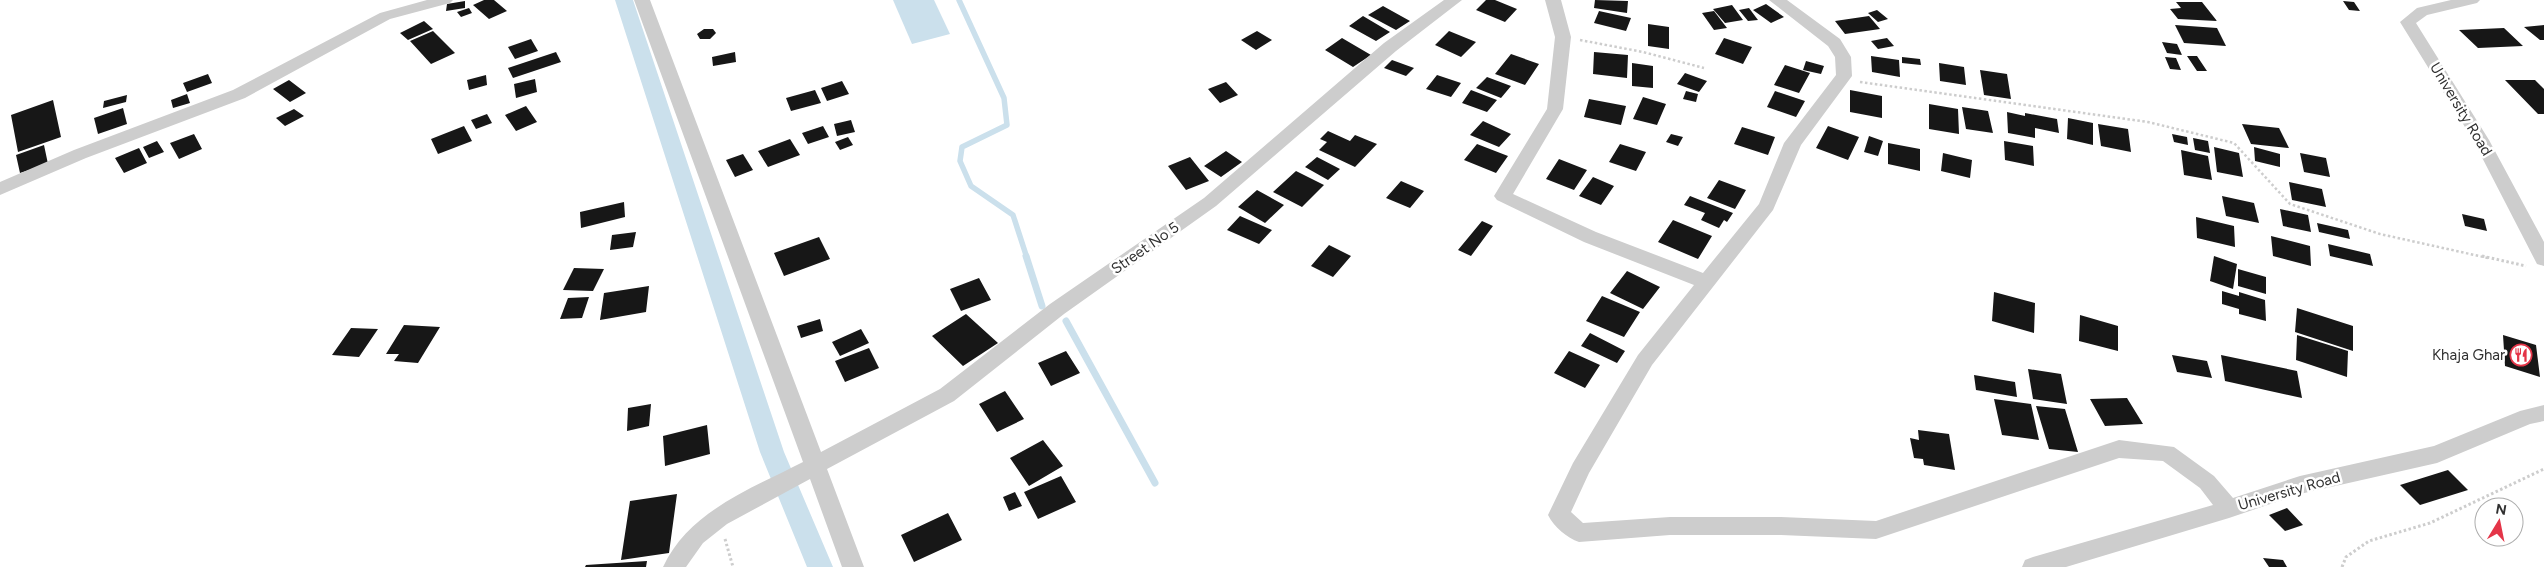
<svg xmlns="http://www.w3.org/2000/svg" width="2544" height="567" font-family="Figtree,sans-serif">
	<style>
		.water { fill: #cbe0ec }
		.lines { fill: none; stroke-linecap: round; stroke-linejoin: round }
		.stream-far1 { stroke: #cbe0ec; stroke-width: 5.5 }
		.stream { stroke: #cbe0ec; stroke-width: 7 }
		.canal { fill: #cbe0ec; fill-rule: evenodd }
		.building { fill: #171717 }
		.path-far1 { stroke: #cdcdcd; stroke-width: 2.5; stroke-dasharray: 2.5 2.5; stroke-linecap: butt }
		.path { stroke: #cdcdcd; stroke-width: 3; stroke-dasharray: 2.5 2.5; stroke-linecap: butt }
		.street { fill: #cdcdcd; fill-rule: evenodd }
		.labels { text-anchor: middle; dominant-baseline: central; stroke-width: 5; stroke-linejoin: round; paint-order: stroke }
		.street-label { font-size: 15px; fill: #303030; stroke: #fff }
		.poi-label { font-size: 15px; fill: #303030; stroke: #fff; text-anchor: end }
	</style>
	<rect width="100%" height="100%" fill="#fff"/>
	<!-- water -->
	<path class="water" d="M893 0H934L950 34 912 44Z"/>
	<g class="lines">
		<!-- stream-far1 -->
		<path class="stream-far1" d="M959 0 1004 98 1007 125 962 147 960 161 971 186 1013 215 1027 258"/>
		<!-- stream -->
		<path class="stream" d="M1026 256 1042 306
			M1066 321 1155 483"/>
		<!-- canal -->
		<path class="canal" d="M615 0H633L784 452 833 567H807L760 452Z"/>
	</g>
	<!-- building -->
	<path class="building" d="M484 0H494L507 11 489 19 473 5Z
		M1486 0H1495L1517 9 1505 22 1476 10Z
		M1595 0 1628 1 1627 13 1594 8Z
		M465 1V8L446 11 447 4Z
		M2343 1 2354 2 2360 11 2349 10Z
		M2176 2H2202L2217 21 2178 19 2170 9 2181 8Z
		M1766 4 1784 17 1771 23 1753 10Z
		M1732 5 1743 20 1725 23 1713 9Z
		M1383 6 1410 21 1396 30 1368 15Z
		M469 8 472 13 461 17 457 12Z
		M1749 8 1758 20 1748 21 1739 10Z
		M1877 10 1888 19 1878 22 1868 13Z
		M1599 11 1631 18 1626 31 1594 23Z
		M1714 11 1727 28 1714 30 1702 13Z
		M1363 16 1390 32 1376 41 1349 26Z
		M1869 16 1880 29 1845 34 1835 21Z
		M424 21 433 29 408 40 400 33Z
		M1648 24 1669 27V49L1648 46Z
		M2175 25 2217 28 2226 46 2184 43Z
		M2544 25V40H2540L2524 27Z
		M2504 28 2523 46 2478 48 2459 30Z
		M704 29H713L716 33 710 39H700L697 34Z
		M433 31 455 53 431 64 410 41Z
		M1257 31 1272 40 1256 50 1241 40Z
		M1449 31 1476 42 1461 57 1435 45Z
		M1342 38 1371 55 1353 67 1325 50Z
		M1724 38 1752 47 1743 64 1715 54Z
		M1887 38 1894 46 1878 49 1871 41Z
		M531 39 538 51 515 59 508 47Z
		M2162 42 2177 44 2182 55 2167 53Z
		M556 52 561 62 513 78 508 68Z
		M735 52 736 62 713 66 712 57Z
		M1594 52 1628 55 1627 78 1593 74Z
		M1511 54 1539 64 1525 85 1495 74Z
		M1871 56 1899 60 1900 77 1872 72Z
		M2187 56H2197L2207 71H2197Z
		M1902 57 1920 59 1921 65 1902 63Z
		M2165 57 2176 58 2181 70 2170 69Z
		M1392 60 1414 68 1406 76 1384 68Z
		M1806 61 1824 66 1821 74 1803 70Z
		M1632 63 1653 66V88L1632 86Z
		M1939 63 1964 67 1966 85 1940 81Z
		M1785 65 1810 73 1799 93 1774 85Z
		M1980 70 2007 74 2011 99 1984 95Z
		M1685 73 1707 81 1699 92 1677 84Z
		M208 74 212 83 187 92 183 83Z
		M486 75 487 85 469 90 467 80Z
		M1437 75 1461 83 1451 97 1426 89Z
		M1487 77 1511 86 1501 98 1476 88Z
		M535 79 537 92 516 98 514 84Z
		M289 80 306 93 290 102 273 89Z
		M2505 80H2535L2544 89V114H2538Z
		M842 81 849 94 827 101 821 88Z
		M1226 82 1238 95 1220 103 1208 89Z
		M815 90 821 103 791 111 786 98Z
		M1471 90 1497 100 1487 112 1462 103Z
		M1850 90 1882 96V118L1850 112Z
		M1686 91 1698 94 1696 102 1683 99Z
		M1775 91 1805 101 1796 117 1767 107Z
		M187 94 190 103 173 108 171 100Z
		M127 95 126 102 103 108 104 101Z
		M1643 97 1666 104 1657 125 1633 119Z
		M1589 99 1626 106 1621 125 1584 117Z
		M53 100 61 137 18 152 11 115Z
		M1929 104 1958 109 1959 134 1929 129Z
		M526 106 537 122 516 131 505 115Z
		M1962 107 1988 111 1993 133 1966 129Z
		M123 108 127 124 98 134 94 118Z
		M294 109 304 116 285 126 276 118Z
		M2007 112 2025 116V113L2057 119 2059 133 2035 128V138L2008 133Z
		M487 114 492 123 476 129 471 120Z
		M2068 118 2093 123V145L2067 139Z
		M851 120 855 132 837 136 834 124Z
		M1483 121 1511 134 1499 147 1470 135Z
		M2098 124 2128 129 2131 152 2101 146Z
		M2242 124 2279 128 2289 148 2251 144Z
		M464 126 472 141 438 154 431 139Z
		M823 126 829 137 808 144 802 133Z
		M1828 126 1859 137 1848 160 1816 148Z
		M1742 127 1775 137 1768 155 1734 144Z
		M1328 131 1350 141 1355 135 1377 144 1355 167 1319 150 1327 142 1320 139Z
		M194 134 202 149 179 159 170 143Z
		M1671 134 1683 137 1678 146 1666 142Z
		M2172 134 2187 137 2188 145 2174 142Z
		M1869 136 1883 141 1878 156 1864 152Z
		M848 137 853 145 840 150 835 142Z
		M2193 138 2208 141 2210 153 2195 150Z
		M790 139 800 155 768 167 758 151Z
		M157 141 164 152 149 158 143 147Z
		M2004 141 2033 146 2034 166 2005 160Z
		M1888 143 1920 149V171L1888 164Z
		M1477 144 1508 156 1496 173 1464 160Z
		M1620 144 1646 152 1636 171 1609 162Z
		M44 145 48 164 20 173 16 155Z
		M2214 147 2239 153 2243 177 2217 172Z
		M2254 147 2280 154V167L2255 161Z
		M139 148 147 163 124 173 115 158Z
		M2181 150 2208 156 2212 180 2184 175Z
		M1226 151 1242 162 1221 177 1204 166Z
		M1943 153 1972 160 1970 178 1941 171Z
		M2300 153 2326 158 2330 177 2304 172Z
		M743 154 753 170 735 177 726 160Z
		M1190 157 1209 181 1186 190 1168 166Z
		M1317 157 1340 169 1328 180 1305 167Z
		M1559 159 1587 170 1574 190 1546 179Z
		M1296 171 1324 185 1302 207 1273 192Z
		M1593 177 1614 186 1601 205 1579 196Z
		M1719 180 1746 190 1735 209 1707 198Z
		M1401 181 1424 191 1410 208 1386 198Z
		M2289 182 2322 189 2326 207 2292 200Z
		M1257 190 1284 205 1265 223 1238 207Z
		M1690 196 1733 213 1727 222 1724 220 1719 228 1701 220 1705 213 1684 205Z
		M2222 196 2254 203 2259 223 2226 216Z
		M624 202 625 217 581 228 580 212Z
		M2280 209 2308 215 2311 232 2283 226Z
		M2462 214 2484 219 2487 231 2465 226Z
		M1240 216 1272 230 1259 244 1227 230Z
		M2196 217 2234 226 2235 247 2197 238Z
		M1673 220 1712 236 1698 259 1658 242Z
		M1482 221 1493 226 1471 256 1458 250Z
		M2317 223 2348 230 2350 239 2319 232Z
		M636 232 633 247 610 250 612 235Z
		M2271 236 2310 246 2311 266 2273 256Z
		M819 237 830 259 784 276 774 253Z
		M2328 244 2370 254 2373 266 2330 256Z
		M1329 245 1351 256 1333 277 1311 266Z
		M2214 256 2237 264 2233 289 2210 281Z
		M574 268 604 269 593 291 563 290Z
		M2238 269 2266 277V294L2238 286Z
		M1627 271 1660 287 1643 309 1610 293Z
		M979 278 991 300 961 311 950 289Z
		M649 286 646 312 600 320 604 293Z
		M2222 291 2239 296V292L2265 300 2266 321 2239 314V309L2222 304Z
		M1994 292 2035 303 2034 333 1992 321Z
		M1602 296 1640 312 1624 337 1586 321Z
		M589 297 582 318 560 319 568 298Z
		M2297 308 2353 326V351L2295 332Z
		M966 314 998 343 963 366 932 336Z
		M2080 315 2118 326V351L2079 341Z
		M820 319 823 331 801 338 797 326Z
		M404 325 440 327 418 363 394 361 399 354H386Z
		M351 328 378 329 359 357 332 355Z
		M861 329 869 343 840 356 832 342Z
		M1590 333 1625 351 1617 363 1581 346Z
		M2297 335 2348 351 2347 377 2296 360Z
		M2503 335 2536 345 2540 377 2505 366Z
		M869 348 879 368 845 382 835 361Z
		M1066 351 1080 373 1051 386 1038 363Z
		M1569 351 1600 365 1585 388 1554 373Z
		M2172 355 2207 361 2212 378 2177 372Z
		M2221 355 2297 371 2302 398 2225 381Z
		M2028 369 2061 374 2067 404 2033 399Z
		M1974 375 2015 382 2017 397 1976 390Z
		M1005 391 1024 419 997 432 979 404Z
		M2127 398 2143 424 2105 426 2090 399Z
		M1994 399 2031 404 2039 440 2002 435Z
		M651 404 649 426 627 431 628 408Z
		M2036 406 2065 409 2078 452 2049 449Z
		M707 425 710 454 665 466 663 436Z
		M1918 430 1949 434 1955 470 1924 465 1923 459 1914 458 1910 438 1919 440Z
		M1043 440 1063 466 1029 486 1010 458Z
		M2448 470 2468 490 2420 505 2400 485Z
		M1061 476 1076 502 1038 519 1024 492Z
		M1015 492 1022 506 1009 511 1003 497Z
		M677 494 669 553 621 560 630 501Z
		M2287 508 2303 525 2285 531 2269 515Z
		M948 513 962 540 914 562 901 535Z
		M2263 558 2283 560 2287 567H2269Z
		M647 561 646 567H585L586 565Z"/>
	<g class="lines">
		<!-- path-far1 -->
		<path class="path-far1" d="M1580 40 1643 52 1704 68
			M1860 82 2148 122 2234 143 2290 204 2380 234 2488 258"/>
		<!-- path -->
		<path class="path" d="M2482 256 2526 266
			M725 539 733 567
			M2342 567 2346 557 2369 541 2430 523 2544 469"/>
		<!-- street -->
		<path class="street" d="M427 0H453L450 3 390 19 245 98 86 158 0 195V182L74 150 233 90 380 13Z
			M634 0H650L821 452 940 389 1050 304 1204 198 1384 43 1444 0H1462L1396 51 1216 206 1064 314 954 401 827 469 864 567H842L810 479 727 524 703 543 686 567H663C689 511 751 489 803 462Z
			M1545 0H1561L1571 37 1563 109 1513 194 1596 232 1703 273 1759 204 1784 143 1836 75 1835 57 1828 46 1769 0H1787L1840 39 1851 57 1852 76 1801 145 1773 210 1652 365 1589 473 1571 512 1583 523 1670 517H1781L1876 521 2119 440 2174 447 2214 476 2233 498 2300 476 2434 446 2520 411 2544 405V421L2530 424 2437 463 2300 494 2229 518 2066 567H2022L2025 560 2033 557 2213 505 2200 488 2163 461 2119 458 1876 539 1781 535H1670L1579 542C1567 538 1554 527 1548 515L1573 463 1638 355 1694 285 1584 242 1497 200 1494 196 1547 109 1555 37Z
			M2451 0H2480L2477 3 2427 15 2416 23 2489 140 2544 242V266L2537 264 2473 140 2400 22 2417 8Z"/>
	</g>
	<!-- icons -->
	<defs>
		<g id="restaurant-ring" transform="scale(1.125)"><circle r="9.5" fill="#fff" stroke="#e43548" stroke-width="1.5"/><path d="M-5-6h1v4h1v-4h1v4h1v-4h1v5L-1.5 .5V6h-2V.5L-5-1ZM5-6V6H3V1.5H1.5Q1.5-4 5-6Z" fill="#e43548"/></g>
	</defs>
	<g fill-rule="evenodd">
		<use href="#restaurant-ring" x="2521" y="355"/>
	</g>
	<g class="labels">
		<!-- street labels -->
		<g class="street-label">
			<text transform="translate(2461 109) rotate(59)">University Road</text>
			<text transform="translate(1145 248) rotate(-35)">Street No 5</text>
			<text transform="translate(2289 491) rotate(-16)">University Road</text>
		</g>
		<!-- poi labels -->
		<g class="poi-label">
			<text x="2505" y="355">Khaja Ghar</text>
		</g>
	</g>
	<!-- north arrow -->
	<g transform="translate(2499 522) rotate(10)"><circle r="24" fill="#ffffff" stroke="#acacac"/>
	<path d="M0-4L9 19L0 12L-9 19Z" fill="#e43548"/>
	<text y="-8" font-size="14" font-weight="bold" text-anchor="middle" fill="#303030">N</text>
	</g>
</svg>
